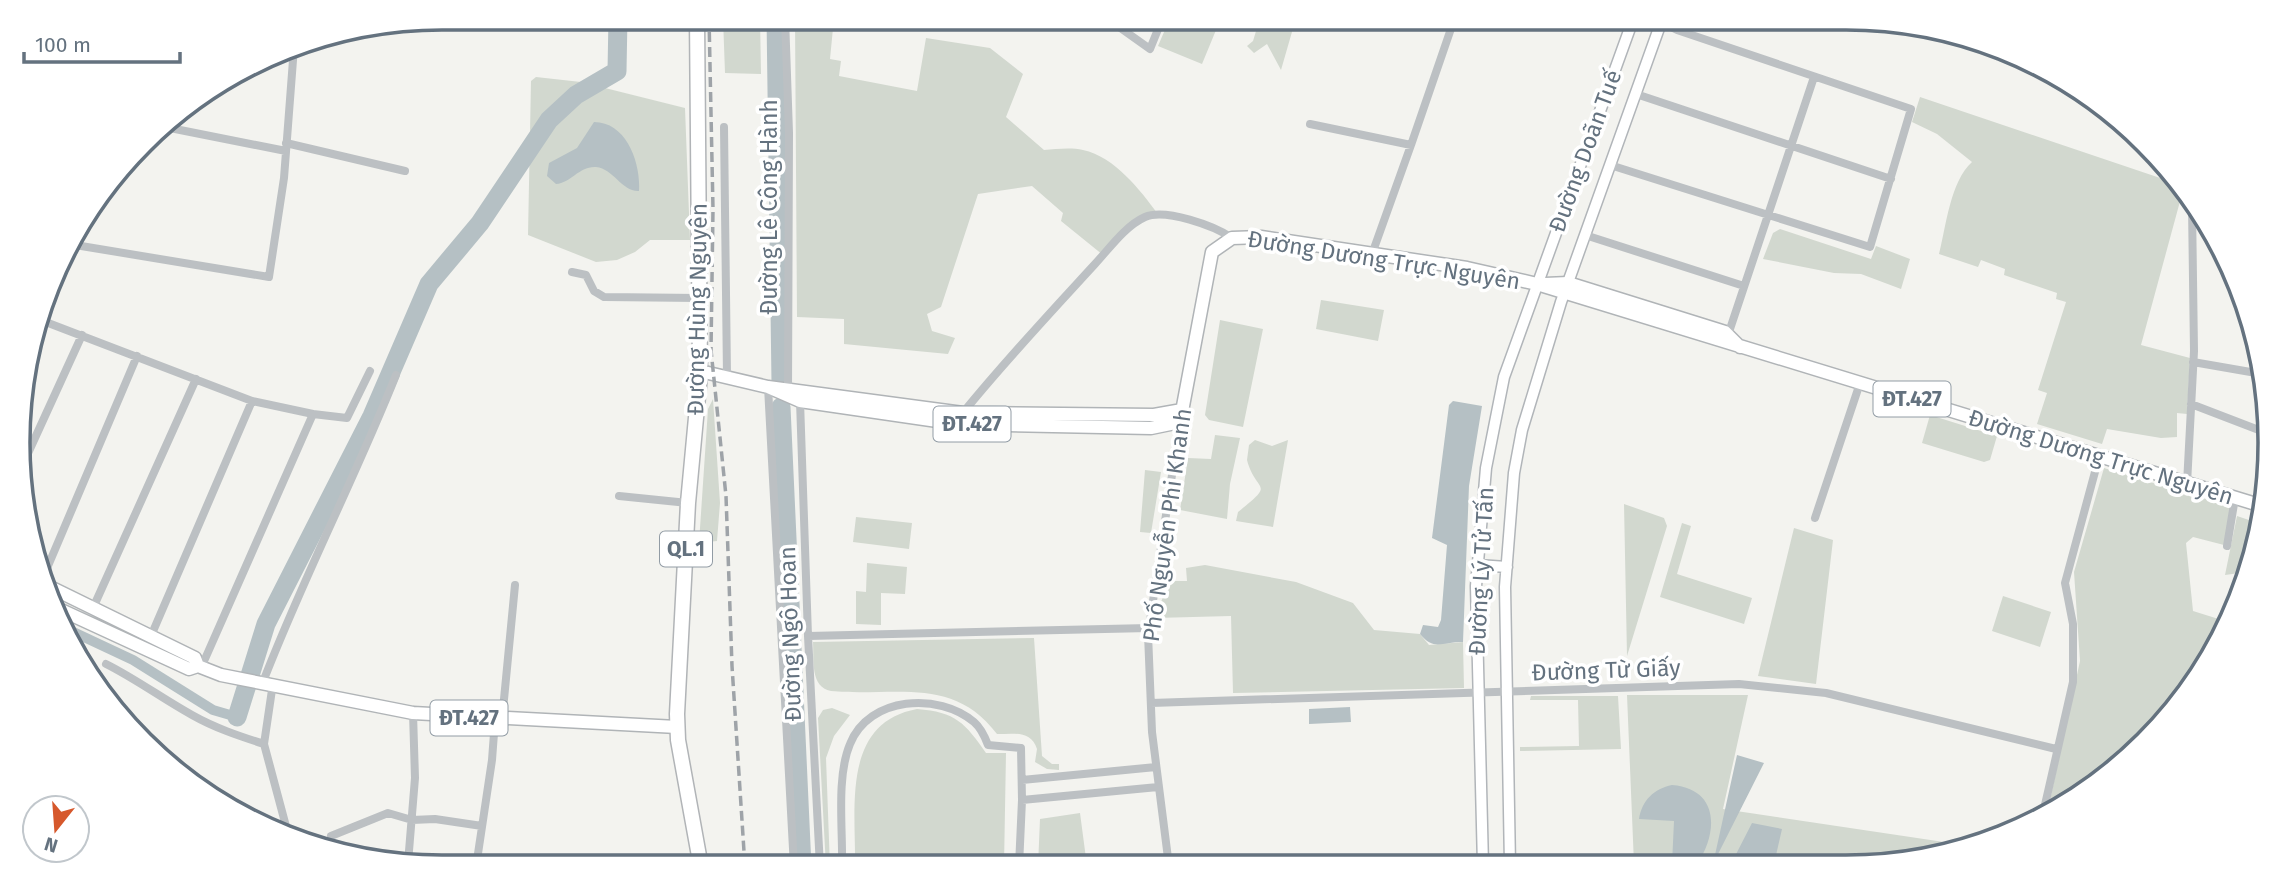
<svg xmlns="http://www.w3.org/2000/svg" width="2288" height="885" font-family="'Fira Sans',sans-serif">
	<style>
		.green { fill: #d2d8cf }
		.water { fill: #b5c0c4 }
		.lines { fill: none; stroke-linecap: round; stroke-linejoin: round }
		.canal { stroke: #b5c0c4; stroke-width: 10 }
		.river { stroke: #b5c0c4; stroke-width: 19 }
		.secondary-casing { stroke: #b1b5b9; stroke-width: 13 }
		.primary-casing { stroke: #b0b4b7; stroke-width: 15 }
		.highway-casing { stroke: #b1b4b7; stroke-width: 17 }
		.street { stroke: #bcc0c3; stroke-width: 8 }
		.secondary { stroke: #fff; stroke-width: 10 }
		.primary { stroke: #fff; stroke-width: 12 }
		.highway { stroke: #fff; stroke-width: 14 }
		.rail { stroke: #9ea3a8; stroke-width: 3.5; stroke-dasharray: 10 5; stroke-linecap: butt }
		.labels { text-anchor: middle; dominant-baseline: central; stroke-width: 7; stroke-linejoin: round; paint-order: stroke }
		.shield { fill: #fff; stroke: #929ca5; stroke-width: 2 }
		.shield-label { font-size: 21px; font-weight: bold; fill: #64727f }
		.street-label { font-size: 23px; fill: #64727f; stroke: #fff }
		.rim { fill: none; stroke: #64727f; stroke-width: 3.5 }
	</style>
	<rect width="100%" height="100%" fill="#f3f3ef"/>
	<!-- green -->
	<path class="green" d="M723 18H760L761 74 725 73Z
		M795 18H834L830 59 841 61 839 76 917 91 926 38 990 48 1023 74 1006 117 1044 150C1056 149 1071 147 1083 150 1115 157 1140 190 1158 214L1146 216 1103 255 1061 221 1063 213 1032 186 978 194 941 307 927 314 932 331 955 338 948 354 844 344V319L797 317Z
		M1170 18H1221L1202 64 1158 46Z
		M1260 18H1296L1281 70 1267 44 1254 53 1247 46 1253 41Z
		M536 77 581 82 685 108 690 240H650L635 252 617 260 596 262 528 235 531 81Z
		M1920 97 2172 182 2182 194 2141 345 2190 358 2187 414 2177 413V437L2161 438 2107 429 2102 444 2037 424 2047 393 2038 390 2066 302 2056 299 2057 293 2004 275 2005 269 1981 260 1978 267 1939 254C1946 227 1950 182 1972 162L1937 134 1912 122Z
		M1780 229 1871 259 1876 246 1910 259 1901 289 1861 274 1834 273 1763 259 1773 233Z
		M1321 300 1384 310 1378 341 1316 329Z
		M1220 320 1263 329 1243 427 1209 420 1205 415Z
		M713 399 720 503 717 541 699 543 708 409Z
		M1930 415 1997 436 1990 460 1984 462 1922 443Z
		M1215 435 1240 438 1230 484 1227 519 1180 510 1188 458 1211 459Z
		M1255 440 1272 446 1288 440 1273 527 1236 521 1238 512C1277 481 1256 494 1247 460L1249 445Z
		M2104 468 2232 507 2224 545 2193 537 2186 543 2193 611 2225 621 2199 678 2126 762 2047 814 2080 661 2074 572Z
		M1145 470 1161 472 1151 533 1140 532Z
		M1624 504 1664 518 1667 526 1627 656Z
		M2237 516 2258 523 2256 553 2247 572 2225 575Z
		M856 517 912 523 909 549 853 542Z
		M1682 523 1691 526 1677 574 1752 598 1744 624 1660 597Z
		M1794 528 1833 540 1816 684 1758 676Z
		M867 563 907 567 905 594 881 593V625L856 624V591L866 592Z
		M1205 565 1296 582 1353 603 1374 630 1420 634 1429 645 1463 642 1464 688 1233 693 1231 616 1155 618 1169 581H1187L1186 568Z
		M2003 596 2051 612 2040 647 1992 631Z
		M1034 638 1042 756 1052 764H1059V770L1047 769 1035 762 1037 749C1031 730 1013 734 997 734 953 675 894 697 831 691 810 687 814 660 813 642Z
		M1627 695H1748L1723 809 1964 845 1901 864H1634Z
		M1531 696H1618L1621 749 1520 751V747L1579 746 1578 700H1530Z
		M832 708 850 715 834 736 826 758 830 867H826L818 718 823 710Z
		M917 709C956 712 965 723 986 753H1006L1004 866H855C856 808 841 723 917 709Z
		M1080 813 1087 866H1038L1040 819Z"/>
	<!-- water -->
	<path class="water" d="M594 122C627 122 641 164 639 191 622 192 614 169 596 167 579 166 571 183 556 184L547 176 549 163 577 148Z
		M1453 401 1482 406 1469 486 1463 642C1441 642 1434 651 1420 634L1423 625 1438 627 1441 620 1447 545 1432 538 1449 405Z
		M1350 707 1351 722 1309 724V709Z
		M1737 755 1764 763 1713 864Z
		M1672 785C1720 789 1718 833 1697 864H1672L1674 821 1639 819C1642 800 1654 789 1672 785Z
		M1752 823 1782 829 1774 864H1731Z"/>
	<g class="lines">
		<!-- canal -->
		<path class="canal" d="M69 630 133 660 213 710 237 717"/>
		<!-- river -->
		<path class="river" d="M776 17 781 382
			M781 407 802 867
			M237 717 266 624 372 416 429 284 480 223 549 120 576 95 617 71 618 17"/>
		<!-- secondary casing -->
		<g class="secondary-casing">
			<path id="secondary" d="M1478 565 1507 567
				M1483 865 1476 586 1486 468 1504 377 1634 17
				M1510 865 1505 587 1514 473 1522 430 1561 302 1663 17"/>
		</g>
		<!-- primary casing -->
		<g class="primary-casing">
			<path id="primary" d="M1545 284 1568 283 1725 332 1740 347
				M700 371 768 387 963 413 1154 415 1182 410
				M768 387 800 401 958 424 1151 428 1180 422 1212 252 1232 238 1261 237 1467 268 1537 284 2259 505
				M52 588 195 658 198 666
				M61 610 189 669 198 666 221 675 413 713 677 727"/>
		</g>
		<!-- highway casing -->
		<g class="highway-casing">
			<path id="highway" d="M697 17 700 375 688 503 677 714 678 740 701 867"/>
		</g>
		<!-- street -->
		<path class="street" d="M785 17 789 133 788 392
			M1105 17 1150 49 1163 17
			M1636 94 1891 179
			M1310 124 1411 145 1455 17
			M160 126 286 151
			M724 127 727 376
			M286 143 405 171
			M1610 165 1870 247 1911 109 1677 30 1650 17
			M1585 235 1744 286
			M69 244 269 277 284 178 294 47
			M1372 254 1411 145
			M572 272 586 275 594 291 604 297 699 298
			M43 321 252 401 313 414
			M1728 335 1814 77
			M2193 362 2262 374
			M768 387 794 867
			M800 401 808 636 820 867
			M2191 404 2264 432
			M962 414C1004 362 1050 313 1095 264 1109 249 1125 226 1145 217 1165 208 1215 226 1232 238
			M24 462 82 335
			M2187 484 2194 351 2192 206
			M619 496 688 503
			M1815 518 1860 383
			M2227 546 2235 498
			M45 573 137 356
			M93 608 196 379
			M151 636 252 401
			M808 636 1149 628
			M106 664C136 679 163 699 192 715 215 728 239 736 264 744
			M201 668 313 414 347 418 370 371
			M263 682C303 578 355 478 396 375
			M273 683 264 744 287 830
			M1151 703 1739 684 1826 693 2056 749
			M502 720 515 585
			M1022 780 1156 767
			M1022 800 1158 787
			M2042 818 2073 682V624L2065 583 2099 457
			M331 836 388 813 412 820 435 819 482 826
			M408 863 415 778 413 713
			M842 866C843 830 836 777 850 744 869 696 939 692 974 722 981 728 985 737 988 745L1021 748 1022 800 1019 866
			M1169 866 1152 732 1148 634 1180 422
			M476 867 492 760 495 720"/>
		<!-- secondary -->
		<use href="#secondary" class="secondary"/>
		<!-- primary -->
		<use href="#primary" class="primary"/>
		<!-- highway -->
		<use href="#highway" class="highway"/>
		<!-- rail -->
		<path class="rail" d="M709 17 713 209 711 350 726 496 732 666 745 867"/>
	</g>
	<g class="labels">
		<!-- shield labels -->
		<g class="shield">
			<rect x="1873.5" y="381.5" width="77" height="35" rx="5"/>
			<rect x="933.5" y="406.5" width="77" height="35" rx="5"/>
			<rect x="660" y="531.5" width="52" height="35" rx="5"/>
			<rect x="430.5" y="700.5" width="77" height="35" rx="5"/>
		</g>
		<g class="shield-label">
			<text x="1912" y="399">ĐT.427</text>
			<text x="972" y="424">ĐT.427</text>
			<text x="686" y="549">QL.1</text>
			<text x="469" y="718">ĐT.427</text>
		</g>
		<!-- street labels -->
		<g class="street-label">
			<text transform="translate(1585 151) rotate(-70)">Đường Doãn Tuế</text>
			<text transform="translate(769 207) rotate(-90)">Đường Lê Công Hành</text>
			<text transform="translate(1384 260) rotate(9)">Đường Dương Trực Nguyên</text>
			<text transform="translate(697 309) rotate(-89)">Đường Hùng Nguyên</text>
			<text transform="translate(2101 457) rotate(17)">Đường Dương Trực Nguyên</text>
			<text transform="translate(1167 525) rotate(-82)">Phố Nguyễn Phi Khanh</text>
			<text transform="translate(1481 571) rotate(-87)">Đường Lý Tử Tấn</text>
			<text transform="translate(790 634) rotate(-92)">Đường Ngô Hoan</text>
			<text transform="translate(1606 670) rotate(-2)">Đường Từ Giấy</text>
		</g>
	</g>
	<!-- crop -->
	<path d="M0 0H2288V885H0ZM442 30H1846A412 412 0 0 1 2258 442V443A412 412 0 0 1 1846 855H442A412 412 0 0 1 30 443V442A412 412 0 0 1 442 30Z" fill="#fff" fill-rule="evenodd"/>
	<path class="rim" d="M442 30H1846A412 412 0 0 1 2258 442V443A412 412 0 0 1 1846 855H442A412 412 0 0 1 30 443V442A412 412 0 0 1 442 30Z"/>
	<!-- north arrow -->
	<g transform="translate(56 829) rotate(197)"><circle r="33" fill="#ffffff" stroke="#c1c7cc" stroke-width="2"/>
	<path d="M0-5L12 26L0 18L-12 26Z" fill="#d6582c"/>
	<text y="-10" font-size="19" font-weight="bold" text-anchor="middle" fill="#64727f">N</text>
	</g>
	<!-- scale -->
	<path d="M24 52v10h156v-10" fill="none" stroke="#64727f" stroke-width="3.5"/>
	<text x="35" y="52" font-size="21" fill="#64727f" stroke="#ffffff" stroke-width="5" paint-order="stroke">100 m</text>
</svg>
